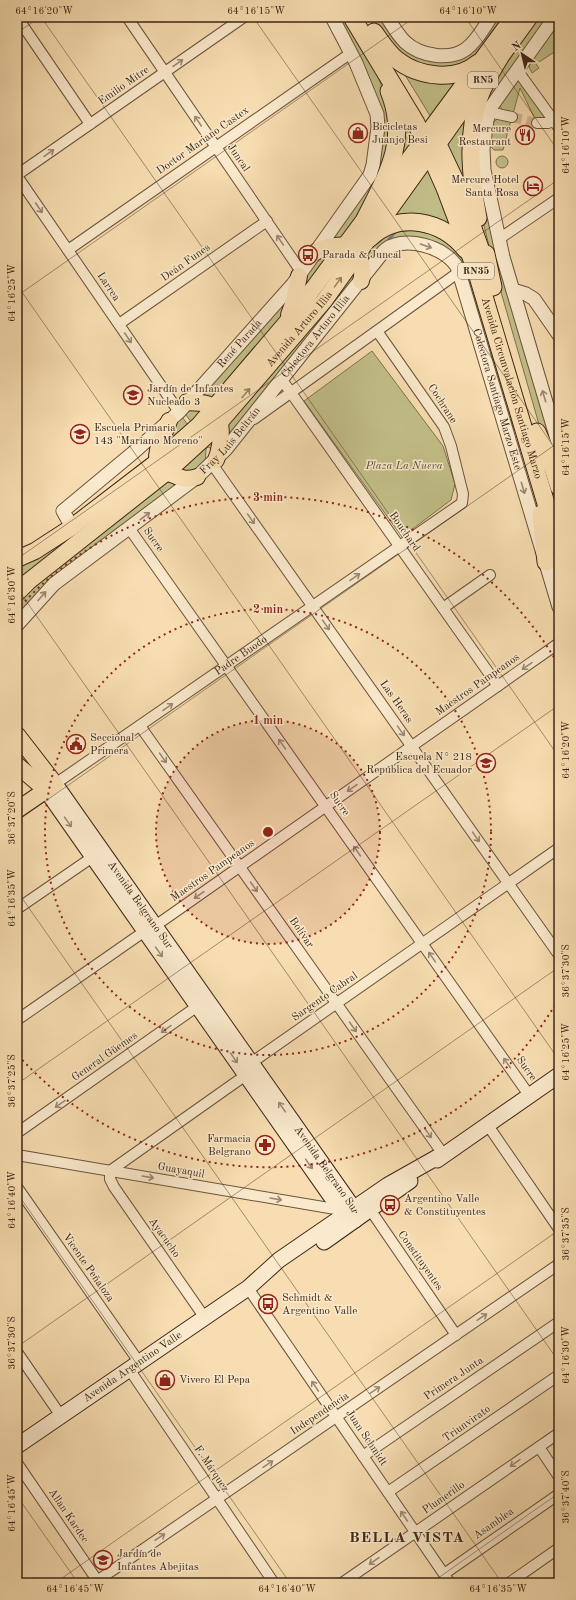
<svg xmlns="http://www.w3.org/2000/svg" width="576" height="1600" font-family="'Old Standard TT',serif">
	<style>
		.green { fill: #c2bf88; stroke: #7f724e }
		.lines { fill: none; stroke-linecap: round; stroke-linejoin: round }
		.stream { stroke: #797e76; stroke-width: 3 }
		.minor-tunnel { stroke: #d2b892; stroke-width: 10; stroke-dasharray: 10 5; stroke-linecap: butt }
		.minor-casing { stroke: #6b543c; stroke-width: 12 }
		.tertiary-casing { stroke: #6b543c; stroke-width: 15 }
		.secondary-casing { stroke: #3c2615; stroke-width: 17 }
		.primary-casing { stroke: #3c2615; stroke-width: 18 }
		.trunk-casing { stroke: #3c2615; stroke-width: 19 }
		.minor { stroke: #fae9cc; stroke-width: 10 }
		.tertiary { stroke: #fae9cc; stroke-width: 13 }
		.secondary { stroke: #fae9cc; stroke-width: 15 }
		.primary { stroke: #f7ddb1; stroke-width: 16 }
		.trunk { stroke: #f7ddb1; stroke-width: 17 }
		.oneway { stroke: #9b8870 }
		.oneway2 { stroke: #9a8263 }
		.ticks { fill: none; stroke: #3c2615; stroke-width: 1; stroke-opacity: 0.45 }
		.ring { fill: none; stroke: #8f2418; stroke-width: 2; stroke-dasharray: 2 4 }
		.labels { text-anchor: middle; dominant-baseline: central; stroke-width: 3; stroke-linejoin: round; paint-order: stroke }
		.shield { fill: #fae9cc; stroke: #75604c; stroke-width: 1 }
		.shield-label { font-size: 10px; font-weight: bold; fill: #3c2615 }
		.street-label { font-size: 11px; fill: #3c2615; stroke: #fae9cc }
		.poi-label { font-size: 11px; fill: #3c2615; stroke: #fae9cc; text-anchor: start }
		.park-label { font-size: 11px; font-style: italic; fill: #5e4c32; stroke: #fae9cc }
		.district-label { font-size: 15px; font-weight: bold; letter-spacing: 1px; fill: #3c2615; stroke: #fae9cc }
		.centre { fill: #8f2418; stroke: #fae9cc; stroke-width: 2 }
		.ring-label { font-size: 12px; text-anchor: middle; font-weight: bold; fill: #8f2418; stroke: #fae9cc; stroke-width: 3; stroke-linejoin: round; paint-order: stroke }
		.neatline { fill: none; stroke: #3c2615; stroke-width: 1.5 }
		.ticks-label { font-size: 10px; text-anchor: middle; fill: #3c2615 }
	</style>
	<rect width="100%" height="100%" fill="#f7ddb1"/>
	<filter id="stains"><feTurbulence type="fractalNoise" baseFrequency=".005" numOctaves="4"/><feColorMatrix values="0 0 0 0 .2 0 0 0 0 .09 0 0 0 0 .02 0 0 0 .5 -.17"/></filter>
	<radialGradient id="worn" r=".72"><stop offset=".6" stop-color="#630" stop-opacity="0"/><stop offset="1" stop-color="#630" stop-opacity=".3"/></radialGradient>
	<!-- green -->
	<path class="green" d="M337 17H345L378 77 386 97 392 127 377 188 342 239 329 240 369 186 382 128Z
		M370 17H381L392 34 450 60 497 17H509L485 49 456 68 415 65 383 38Z
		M539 17H548L485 106 497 256 559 467 540 428 499 285 481 214 479 115 493 79Z
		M559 21V49L536 64 539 68 532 73 529 67 530 63Z
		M402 70 465 76 432 119Z
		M517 78 545 117 544 118 535 119 520 88 513 114 502 110 500 105Z
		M472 104 468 193 444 142Z
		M401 116 417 137 394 167Z
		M500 118 511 120 503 150H494L489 145C491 135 488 122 500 118Z
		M496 162a6 6 0 1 1 12 0a6 6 0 1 1-12 0Z
		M429 163 453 226 389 222Z
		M431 229 464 254 505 380 513 430 536 515 460 259 453 253 419 239 367 267V251L389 230Z
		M333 250 298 297 299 287 319 256Z
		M355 267 356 277 226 445V425Z
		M288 295 286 312 214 398 196 397Z
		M372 351 443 446 455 484 451 500 402 537 304 401Z
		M187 407 205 408V410L186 431 163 449 173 423 180 414 188 425 192 423 183 411Z
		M214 438 215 447 210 448 208 447 206 449 205 465 197 472 176 470Z
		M156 470 24 576 17 582V567Z
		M165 480 183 482 17 619V604L22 597Z"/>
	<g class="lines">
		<!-- stream -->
		<path class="stream" d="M386 243 395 232"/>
		<!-- minor-tunnel -->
		<path class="minor-tunnel" d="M512 117 537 123"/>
		<!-- minor casing -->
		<g class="minor-casing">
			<g id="minor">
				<path d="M17 17 90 124"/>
				<path d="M127 17 302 273"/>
				<path d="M517 70 559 128"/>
				<path d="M489 112 512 117"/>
				<path d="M537 123H548L553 121"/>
				<path d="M17 175 244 17"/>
				<path d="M17 176 179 412"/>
				<path d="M499 239 559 198"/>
				<path d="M68 250 351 53"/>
				<path d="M119 324 267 221"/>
				<path d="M282 380 498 686"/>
				<path d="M254 419 459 272"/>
				<path d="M212 464 559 955"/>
				<path d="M129 528 529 1095"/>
				<path d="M443 608 490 575"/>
				<path d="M140 726 443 1154"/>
				<path id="s1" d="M55 784 462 503 463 494 451 446 444 427 377 331"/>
				<path d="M17 909 97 854"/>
				<path d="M17 1020 145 931 155 926 559 643"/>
				<path d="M487 1124 559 1229"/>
				<path d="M17 1133 202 1003"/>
				<path d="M17 1155 341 1210"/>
				<path d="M110 1171 246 1075 251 1063 559 848"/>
				<path d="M110 1171V1179L114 1187 205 1318"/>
				<path d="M17 1187 139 1362"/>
				<path d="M367 1205 456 1335"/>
				<path d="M248 1288 450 1583"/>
				<path d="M17 1352 61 1416"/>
				<path d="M129 1369 274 1583"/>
				<path d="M539 1447 559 1477"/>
				<path d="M363 1456 559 1322"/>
				<path d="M17 1463 99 1583"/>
				<path d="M388 1492 559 1375"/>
				<path d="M444 1574 559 1494"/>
				<path d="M94 1583 559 1264"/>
				<path d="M342 1583 559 1433"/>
				<path d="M509 1583 559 1548"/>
			</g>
		</g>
		<!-- tertiary casing -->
		<g class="tertiary-casing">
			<g id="tertiary">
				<path d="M387 17C392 25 398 35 405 42 420 56 450 61 466 49 477 41 484 27 491 17"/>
				<path d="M555 17 491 107 487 120 483 149 484 170 503 257 559 446"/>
				<path d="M513 290 526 294 534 299 559 335"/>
				<path id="s2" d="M72 527 63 511 134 452 179 412 293 284 370 175 373 165 378 127 377 114 356 63 332 17"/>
				<path id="s3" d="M17 625 54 584 197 477 226 449 383 252C401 233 448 247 458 269L559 607"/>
			</g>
		</g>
		<!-- secondary casing -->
		<g class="secondary-casing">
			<g id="secondary">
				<path id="s4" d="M55 784 354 1209 356 1216 355 1220"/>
				<path d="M46 790 344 1215 349 1219 355 1220"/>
				<path d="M437 1160 559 1075"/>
				<path d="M324 1242 410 1181"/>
				<path id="s5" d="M17 1446 248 1288 279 1260 388 1185 443 1154"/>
			</g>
		</g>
		<!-- primary casing -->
		<g class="primary-casing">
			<g id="primary">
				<path d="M316 252C323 246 345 243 353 248 361 255 364 271 361 281"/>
				<path d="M289 315 294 301 299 276"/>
				<path d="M187 402C194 403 203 402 209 405 225 415 222 445 216 460"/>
				<path d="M169 421C165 433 151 455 160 468 163 472 169 473 174 475 182 479 188 480 197 477"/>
				<path d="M17 559 35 551 72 527 158 461 199 425 298 309 424 139"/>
				<path id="s6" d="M17 593 29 581 167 472 214 429 324 301 430 153"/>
				<path d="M17 735 55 784 17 810"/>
				<path d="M17 765 46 790"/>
			</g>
		</g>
		<!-- trunk casing -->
		<g class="trunk-casing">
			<g id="trunk">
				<path id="s7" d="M352 17 416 123 445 188 477 273 559 547"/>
				<path d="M374 32C381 42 388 53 397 60 419 77 456 82 478 63"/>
				<path d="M494 65 529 17"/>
				<path d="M433 134 459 189 486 265"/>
				<path d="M424 139 514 17"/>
				<path d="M433 150 477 88"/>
				<path d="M478 218C471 180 466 137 479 98 484 84 492 70 500 57"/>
				<path d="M365 219C387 175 409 140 389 91"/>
				<path d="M370 238C399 211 442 220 466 250"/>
				<path d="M486 254 493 287"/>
				<path d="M537 432 553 468 559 487"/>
				<path d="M541 514 546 562"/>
			</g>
		</g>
		<!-- minor -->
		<use href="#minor" class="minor"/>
		<!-- tertiary -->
		<use href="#tertiary" class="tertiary"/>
		<!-- secondary -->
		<use href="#secondary" class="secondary"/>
		<!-- primary -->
		<use href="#primary" class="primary"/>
		<!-- trunk -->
		<use href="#trunk" class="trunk"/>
	</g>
	<!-- one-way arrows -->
	<defs><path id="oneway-shaft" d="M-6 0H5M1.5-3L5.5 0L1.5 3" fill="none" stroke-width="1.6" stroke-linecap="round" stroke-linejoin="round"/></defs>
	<g class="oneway">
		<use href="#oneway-shaft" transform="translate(178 63) rotate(-35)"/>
		<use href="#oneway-shaft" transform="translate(198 121) rotate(-124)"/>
		<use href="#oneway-shaft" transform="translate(49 153) rotate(-35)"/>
		<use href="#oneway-shaft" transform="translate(39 208) rotate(56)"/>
		<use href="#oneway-shaft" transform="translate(280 240) rotate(-124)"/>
		<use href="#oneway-shaft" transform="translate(426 246) rotate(19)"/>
		<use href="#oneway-shaft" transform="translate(128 338) rotate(56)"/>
		<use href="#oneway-shaft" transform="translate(544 396) rotate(-106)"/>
		<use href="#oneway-shaft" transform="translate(523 488) rotate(73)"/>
		<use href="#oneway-shaft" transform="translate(145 516) rotate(-37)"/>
		<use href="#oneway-shaft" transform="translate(251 519) rotate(55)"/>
		<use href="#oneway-shaft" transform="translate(355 577) rotate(-35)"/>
		<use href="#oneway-shaft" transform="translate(42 596) rotate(-49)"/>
		<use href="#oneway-shaft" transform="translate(326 625) rotate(55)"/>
		<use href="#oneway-shaft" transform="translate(527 666) rotate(145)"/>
		<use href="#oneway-shaft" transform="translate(168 707) rotate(-35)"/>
		<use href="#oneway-shaft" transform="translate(401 731) rotate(55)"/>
		<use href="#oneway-shaft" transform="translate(282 744) rotate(-125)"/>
		<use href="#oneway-shaft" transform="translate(163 758) rotate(55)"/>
		<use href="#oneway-shaft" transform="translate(352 788) rotate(145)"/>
		<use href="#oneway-shaft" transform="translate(68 822) rotate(55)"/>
		<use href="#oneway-shaft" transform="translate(476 837) rotate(55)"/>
		<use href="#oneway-shaft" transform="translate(357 851) rotate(-125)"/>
		<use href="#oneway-shaft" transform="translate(254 887) rotate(55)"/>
		<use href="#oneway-shaft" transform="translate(199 895) rotate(145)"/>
		<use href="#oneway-shaft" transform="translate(159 952) rotate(55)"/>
		<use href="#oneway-shaft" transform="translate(432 957) rotate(-125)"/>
		<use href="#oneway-shaft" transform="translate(353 1027) rotate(55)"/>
		<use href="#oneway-shaft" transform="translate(166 1029) rotate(145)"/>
		<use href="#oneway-shaft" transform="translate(234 1058) rotate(55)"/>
		<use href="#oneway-shaft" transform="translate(507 1063) rotate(-125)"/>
		<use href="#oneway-shaft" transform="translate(60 1104) rotate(145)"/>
		<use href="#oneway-shaft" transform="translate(282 1107) rotate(-125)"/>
		<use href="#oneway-shaft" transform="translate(428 1133) rotate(55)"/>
		<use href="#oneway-shaft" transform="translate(309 1164) rotate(55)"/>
		<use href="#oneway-shaft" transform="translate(148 1177) rotate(10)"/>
		<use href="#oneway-shaft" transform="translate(276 1199) rotate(10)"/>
		<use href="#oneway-shaft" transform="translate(482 1317) rotate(-34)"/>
		<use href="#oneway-shaft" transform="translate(315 1386) rotate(-124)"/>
		<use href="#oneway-shaft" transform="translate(375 1390) rotate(-34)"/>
		<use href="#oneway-shaft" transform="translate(515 1463) rotate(145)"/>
		<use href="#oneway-shaft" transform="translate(268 1464) rotate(-34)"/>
		<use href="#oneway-shaft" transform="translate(404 1516) rotate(-124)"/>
		<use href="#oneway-shaft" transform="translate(160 1537) rotate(-34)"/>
		<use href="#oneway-shaft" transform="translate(374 1561) rotate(145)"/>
	</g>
	<g class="oneway2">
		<use href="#oneway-shaft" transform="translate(338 282) rotate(-54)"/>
		<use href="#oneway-shaft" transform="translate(246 393) rotate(-49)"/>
	</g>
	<!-- ticks -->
	<path class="ticks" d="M41 17 559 757M253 17 559 454M465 17 559 152M17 33 40 17M17 285 559 1060M17 296 415 17M17 559 559 179M17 588 559 1362M17 821 559 442M17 891 502 1583M17 1084 559 705M17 1193 290 1583M17 1347 559 967M17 1496 78 1583M55 1583 559 1230M431 1583 559 1493"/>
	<!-- distance rings -->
	<circle cx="268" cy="832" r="112" fill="#8f2418" fill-opacity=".12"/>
	<g class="ring">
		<circle cx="268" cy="832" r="112"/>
		<circle cx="268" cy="832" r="223"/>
		<path d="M558 1000A335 335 0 0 1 17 1054M17 610A335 335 0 0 1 558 664"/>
	</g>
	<!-- icons -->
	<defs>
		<g id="shop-ring" transform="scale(1)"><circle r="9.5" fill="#fae9cc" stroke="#8f2418" stroke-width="1.5"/><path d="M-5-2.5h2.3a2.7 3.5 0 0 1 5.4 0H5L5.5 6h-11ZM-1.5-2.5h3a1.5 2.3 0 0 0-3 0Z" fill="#8f2418"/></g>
		<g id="restaurant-ring" transform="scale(1)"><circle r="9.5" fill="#fae9cc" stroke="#8f2418" stroke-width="1.5"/><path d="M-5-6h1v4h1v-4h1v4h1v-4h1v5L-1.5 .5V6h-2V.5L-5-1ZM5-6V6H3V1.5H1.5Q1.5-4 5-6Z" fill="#8f2418"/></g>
		<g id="hotel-ring" transform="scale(1)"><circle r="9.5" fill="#fae9cc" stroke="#8f2418" stroke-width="1.5"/><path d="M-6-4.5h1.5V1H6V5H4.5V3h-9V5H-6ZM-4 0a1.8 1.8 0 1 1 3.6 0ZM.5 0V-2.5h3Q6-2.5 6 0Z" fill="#8f2418"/></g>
		<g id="bus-ring" transform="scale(1)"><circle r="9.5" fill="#fae9cc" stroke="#8f2418" stroke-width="1.5"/><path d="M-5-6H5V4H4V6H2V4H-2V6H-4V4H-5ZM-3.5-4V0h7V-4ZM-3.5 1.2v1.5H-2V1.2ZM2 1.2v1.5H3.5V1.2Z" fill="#8f2418"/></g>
		<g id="school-ring" transform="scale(1)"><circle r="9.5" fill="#fae9cc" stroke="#8f2418" stroke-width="1.5"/><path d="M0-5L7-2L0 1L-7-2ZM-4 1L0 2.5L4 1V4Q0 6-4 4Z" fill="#8f2418"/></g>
		<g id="civic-ring" transform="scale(1)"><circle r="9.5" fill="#fae9cc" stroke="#8f2418" stroke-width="1.5"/><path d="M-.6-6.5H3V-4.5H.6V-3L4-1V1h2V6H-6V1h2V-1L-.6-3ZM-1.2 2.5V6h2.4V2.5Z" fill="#8f2418"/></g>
		<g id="pharmacy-ring" transform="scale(1)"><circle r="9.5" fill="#fae9cc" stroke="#8f2418" stroke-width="1.5"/><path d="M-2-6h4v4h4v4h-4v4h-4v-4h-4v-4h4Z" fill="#8f2418"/></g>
	</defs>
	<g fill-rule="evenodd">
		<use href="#shop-ring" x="358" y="133"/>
		<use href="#restaurant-ring" x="525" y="135"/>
		<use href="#hotel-ring" x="533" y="186"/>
		<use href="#bus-ring" x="308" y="255"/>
		<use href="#school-ring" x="133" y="395"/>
		<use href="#school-ring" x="80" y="434"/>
		<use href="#civic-ring" x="76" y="744"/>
		<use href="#school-ring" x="486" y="763"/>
		<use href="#pharmacy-ring" x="265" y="1145"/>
		<use href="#bus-ring" x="390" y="1205"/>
		<use href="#bus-ring" x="268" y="1304"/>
		<use href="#shop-ring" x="165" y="1380"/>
		<use href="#school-ring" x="103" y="1560"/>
	</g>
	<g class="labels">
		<!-- shield labels -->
		<g class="shield">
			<rect x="468" y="72" width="30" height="16" rx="3"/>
			<rect x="458" y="263" width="36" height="16" rx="3"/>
		</g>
		<g class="shield-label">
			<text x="483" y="80">RN5</text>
			<text x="476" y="271">RN35</text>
		</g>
		<!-- street labels -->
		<g class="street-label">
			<text transform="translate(124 86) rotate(-35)">Emilio Mitre</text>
			<text transform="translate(203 141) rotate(-35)">Doctor Mariano Castex</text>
			<text transform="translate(238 158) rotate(56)">Juncal</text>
			<text transform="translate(186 263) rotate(-35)">Deán Funes</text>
			<text transform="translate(108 287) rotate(56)">Larrea</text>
			<text stroke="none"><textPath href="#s6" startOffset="388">Avenida Arturo Illia</textPath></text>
			<text stroke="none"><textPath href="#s3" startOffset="418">Colectora Arturo Illia</textPath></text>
			<text stroke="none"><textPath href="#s2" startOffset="262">René Parada</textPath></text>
			<text stroke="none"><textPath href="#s7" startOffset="406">Avenida Circunvalación Santiago Marzo</textPath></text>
			<text stroke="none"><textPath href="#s3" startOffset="748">Colectora Santiago Marzo Este</textPath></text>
			<text transform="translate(442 404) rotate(57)">Cochrane</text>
			<text stroke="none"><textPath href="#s3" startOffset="283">Fray Luis Beltrán</textPath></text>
			<text transform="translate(404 532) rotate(55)">Bouchard</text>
			<text transform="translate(153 540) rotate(55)">Sucre</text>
			<text stroke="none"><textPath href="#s1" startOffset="226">Padre Buodo</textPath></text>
			<text transform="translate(478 685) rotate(-35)">Maestros Pampeanos</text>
			<text transform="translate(396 702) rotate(55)">Las Heras</text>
			<text transform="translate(339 804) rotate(55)">Sucre</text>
			<text transform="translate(213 871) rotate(-35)">Maestros Pampeanos</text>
			<text stroke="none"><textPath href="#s4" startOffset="148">Avenida Belgrano Sur</textPath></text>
			<text transform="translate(301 933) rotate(55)">Bolívar</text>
			<text transform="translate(325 997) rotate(-35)">Sargento Cabral</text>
			<text transform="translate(105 1057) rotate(-35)">General Güemes</text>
			<text transform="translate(526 1069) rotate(55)">Sucre</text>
			<text transform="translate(181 1171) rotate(10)">Guayaquil</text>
			<text stroke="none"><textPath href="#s4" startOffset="472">Avenida Belgrano Sur</textPath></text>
			<text transform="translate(164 1238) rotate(55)">Ayacucho</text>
			<text transform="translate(420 1261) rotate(55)">Constituyentes</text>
			<text transform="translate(88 1268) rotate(55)">Vicente Peñaloza</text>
			<text stroke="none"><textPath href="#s5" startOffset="140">Avenida Argentino Valle</textPath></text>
			<text transform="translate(454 1379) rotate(-34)">Primera Junta</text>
			<text transform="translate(320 1414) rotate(-34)">Independencia</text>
			<text transform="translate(467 1424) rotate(-35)">Triunvirato</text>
			<text transform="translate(366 1438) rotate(56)">Juan Schmidt</text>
			<text transform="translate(211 1469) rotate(56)">F. Márquez</text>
			<text transform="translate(444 1498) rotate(-35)">Plumerillo</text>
			<text transform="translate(68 1516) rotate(56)">Allan Kardec</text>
			<text transform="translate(494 1524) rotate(-35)">Asamblea</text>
		</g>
		<!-- poi labels -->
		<g class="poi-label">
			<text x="372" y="127">Bicicletas<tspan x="372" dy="13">Juanjo Besi</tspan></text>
			<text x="511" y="129" text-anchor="end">Mercure<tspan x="511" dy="13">Restaurant</tspan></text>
			<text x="519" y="180" text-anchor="end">Mercure Hotel<tspan x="519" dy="13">Santa Rosa</tspan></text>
			<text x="322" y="255">Parada &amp; Juncal</text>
			<text x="147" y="389">Jardín de Infantes<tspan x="147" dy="13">Nucleado 3</tspan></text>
			<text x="94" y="428">Escuela Primaria<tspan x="94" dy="13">143 "Mariano Moreno"</tspan></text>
			<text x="90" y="738">Seccional<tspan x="90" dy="13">Primera</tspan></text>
			<text x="472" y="757" text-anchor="end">Escuela N° 218<tspan x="472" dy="13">República del Ecuador</tspan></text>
			<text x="251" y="1139" text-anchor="end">Farmacia<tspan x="251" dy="13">Belgrano</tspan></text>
			<text x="404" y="1199">Argentino Valle<tspan x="404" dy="13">&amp; Constituyentes</tspan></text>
			<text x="282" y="1298">Schmidt &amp;<tspan x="282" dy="13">Argentino Valle</tspan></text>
			<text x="179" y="1380">Vivero El Pepa</text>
			<text x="117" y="1554">Jardín de<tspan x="117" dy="13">Infantes Abejitas</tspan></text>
		</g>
		<!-- park labels -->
		<g class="park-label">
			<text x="404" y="466">Plaza La Nueva</text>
		</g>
		<!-- district labels -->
		<g class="district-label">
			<text x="407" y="1538">BELLA VISTA</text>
		</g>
	</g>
	<circle cx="268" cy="832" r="6" class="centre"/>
	<g class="ring-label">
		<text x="268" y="501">3 min</text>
		<text x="268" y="613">2 min</text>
		<text x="268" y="724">1 min</text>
	</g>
	<!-- margin -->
	<rect width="576" height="1600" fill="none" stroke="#f7ddb1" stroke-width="44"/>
	<!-- north arrow -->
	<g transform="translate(522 54) rotate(325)" stroke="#fae9cc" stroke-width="3" paint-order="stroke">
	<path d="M0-3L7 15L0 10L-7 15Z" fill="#3c2615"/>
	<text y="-6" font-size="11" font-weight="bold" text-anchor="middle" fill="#3c2615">N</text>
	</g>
	<rect x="22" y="22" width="532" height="1556" class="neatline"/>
	<g class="ticks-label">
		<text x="44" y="14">64°16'20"W</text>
		<text x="256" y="14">64°16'15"W</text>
		<text x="468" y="14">64°16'10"W</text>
		<text transform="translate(565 145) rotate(-90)" y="4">64°16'10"W</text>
		<text transform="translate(11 293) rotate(-90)" y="4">64°16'25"W</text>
		<text transform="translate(565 447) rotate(-90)" y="4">64°16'15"W</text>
		<text transform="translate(11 595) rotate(-90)" y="4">64°16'30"W</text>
		<text transform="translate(565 750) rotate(-90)" y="4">64°16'20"W</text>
		<text transform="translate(11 818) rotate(-90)" y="4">36°37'20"S</text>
		<text transform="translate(11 898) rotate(-90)" y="4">64°16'35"W</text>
		<text transform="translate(565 971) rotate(-90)" y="4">36°37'30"S</text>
		<text transform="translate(565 1052) rotate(-90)" y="4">64°16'25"W</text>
		<text transform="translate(11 1081) rotate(-90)" y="4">36°37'25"S</text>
		<text transform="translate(11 1200) rotate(-90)" y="4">64°16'40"W</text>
		<text transform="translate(565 1234) rotate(-90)" y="4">36°37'35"S</text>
		<text transform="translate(11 1343) rotate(-90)" y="4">36°37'30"S</text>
		<text transform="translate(565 1355) rotate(-90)" y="4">64°16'30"W</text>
		<text transform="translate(565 1497) rotate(-90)" y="4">36°37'40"S</text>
		<text transform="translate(11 1503) rotate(-90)" y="4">64°16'45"W</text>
		<text x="75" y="1592">64°16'45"W</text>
		<text x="287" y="1592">64°16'40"W</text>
		<text x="498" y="1592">64°16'35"W</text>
	</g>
	<rect width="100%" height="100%" filter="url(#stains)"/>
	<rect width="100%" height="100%" fill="url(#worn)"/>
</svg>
